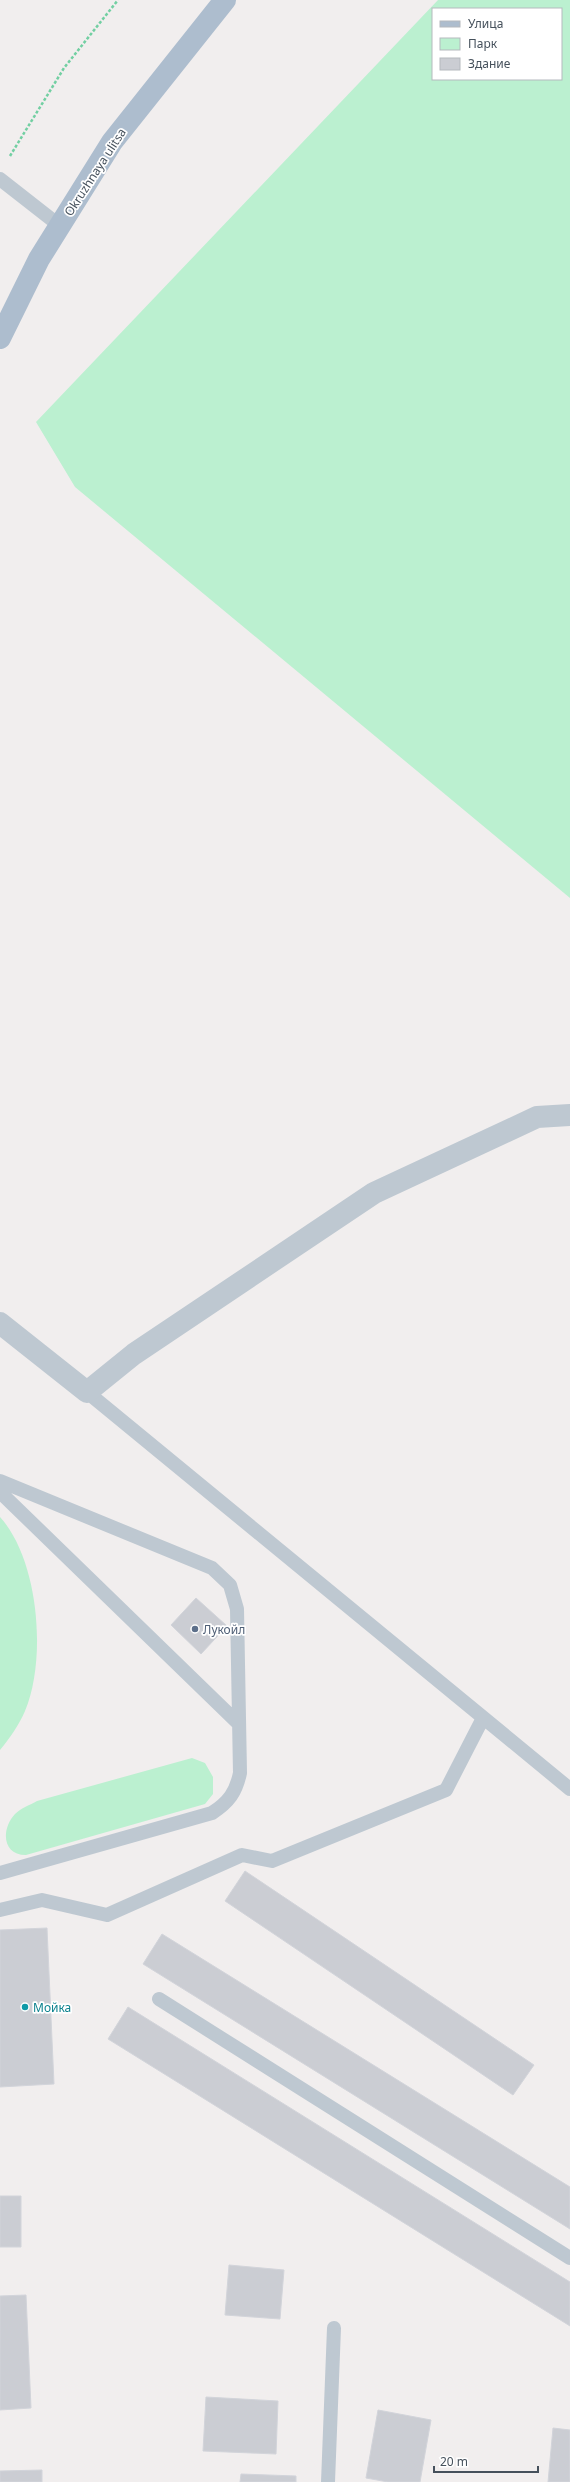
<svg xmlns="http://www.w3.org/2000/svg" width="570" height="2482" font-family="'Noto Sans',sans-serif">
	<style>
		.green { fill: #bbf0d0; fill-rule: evenodd }
		.building { fill: #cbcdd3; stroke: #d2d4da }
		.lines { fill: none; stroke-linecap: round; stroke-linejoin: round }
		.path { stroke: #72cfa2; stroke-width: 2.5; stroke-dasharray: 3 2; stroke-linecap: butt }
		.lane { stroke: #bec8d1; stroke-width: 14 }
		.street { stroke: #bec8d1; stroke-width: 22 }
		.primary { stroke: #adbdce; stroke-width: 22 }
		.service-dot { fill: #5c6f8a; stroke: #fff; stroke-width: 1.5 }
		.culture-dot { fill: #0f9aa8; stroke: #fff; stroke-width: 1.5 }
		.labels { text-anchor: middle; dominant-baseline: central; stroke-width: 3.5; stroke-linejoin: round; paint-order: stroke }
		.street-label { font-size: 12px; fill: #46515c; stroke: #fff }
		.service-label { font-size: 12px; fill: #4e5e75; stroke: #fff; text-anchor: start }
		.culture-label { font-size: 12px; fill: #0d838f; stroke: #fff; text-anchor: start }
	</style>
	<rect width="100%" height="100%" fill="#f1eeee"/>
	<!-- green -->
	<path class="green" d="M438 0H570V898L75 487 36 422ZM433 9H561V79H433Z
		M0 1517C39 1560 47 1659 25 1711 19 1725 10 1738 0 1750Z
		M192 1758 205 1763 213 1777V1794L205 1804 26 1855C2 1855 1 1829 15 1814 21 1808 30 1805 37 1801Z"/>
	<!-- building -->
	<path class="building" d="M196 1598 227 1626 201 1654 171 1625Z
		M245 1871 534 2065 513 2095 225 1901Z
		M47 1928 54 2084 0 2087V1930Z
		M162 1934 570 2187V2229L143 1964Z
		M128 2007 570 2282V2326L108 2039Z
		M0 2196H21V2247H0Z
		M229 2265 284 2270 280 2319 225 2315Z
		M26 2295 31 2408 0 2410V2296Z
		M206 2397 278 2401 276 2454 203 2451Z
		M378 2410 431 2420 420 2482H388L366 2478Z
		M553 2428 570 2430V2482H548Z
		M42 2470V2482H0V2471Z
		M241 2474 296 2476V2482H240Z"/>
	<g class="lines">
		<!-- path -->
		<path class="path" d="M10 156 64 68 118 0"/>
		<!-- lane -->
		<path class="lane" d="M0 179 60 226
			M87 1392 570 1789
			M0 1481 212 1568 230 1585 237 1609 240 1773C236 1792 229 1802 212 1813L0 1873
			M0 1492 239 1724
			M0 1910 42 1900 107 1915 242 1855 272 1861 446 1790 483 1718
			M159 1999 570 2258
			M328 2482 334 2328"/>
		<!-- street -->
		<path class="street" d="M0 1323 87 1392 134 1354 374 1193 537 1117 570 1115"/>
		<!-- primary -->
		<path class="primary" d="M0 338 39 259 112 142 225 0"/>
	</g>
	<!-- markers -->
	<circle class="service-dot" cx="195" cy="1629" r="4"/>
	<circle class="culture-dot" cx="25" cy="2007" r="4"/>
	<g class="labels">
		<!-- street labels -->
		<g class="street-label">
			<text transform="translate(95 172) rotate(-57)">Okruzhnaya ulitsa</text>
		</g>
		<!-- service labels -->
		<g class="service-label">
			<text x="203" y="1629">Лукойл</text>
		</g>
		<!-- culture labels -->
		<g class="culture-label">
			<text x="33" y="2007">Мойка</text>
		</g>
	</g>
	<!-- legend -->
	<rect x="432" y="8" width="130" height="72" fill="#ffffff" stroke="#b5b9be"/>
	<rect x="440" y="21" width="20" height="6" fill="#adbdce" stroke="#b5b9be"/>
	<text x="468" y="28" font-size="12" fill="#46515c">Улица</text>
	<rect x="440" y="38" width="20" height="12" fill="#bbf0d0" stroke="#b5b9be"/>
	<text x="468" y="48" font-size="12" fill="#46515c">Парк</text>
	<rect x="440" y="58" width="20" height="12" fill="#cbcdd3" stroke="#b5b9be"/>
	<text x="468" y="68" font-size="12" fill="#46515c">Здание</text>
	<!-- scale -->
	<path d="M434 2466v6h104v-6" fill="none" stroke="#46515c" stroke-width="2"/>
	<text x="440" y="2466" font-size="12" fill="#46515c" stroke="#ffffff" stroke-width="3" paint-order="stroke">20 m</text>
</svg>
